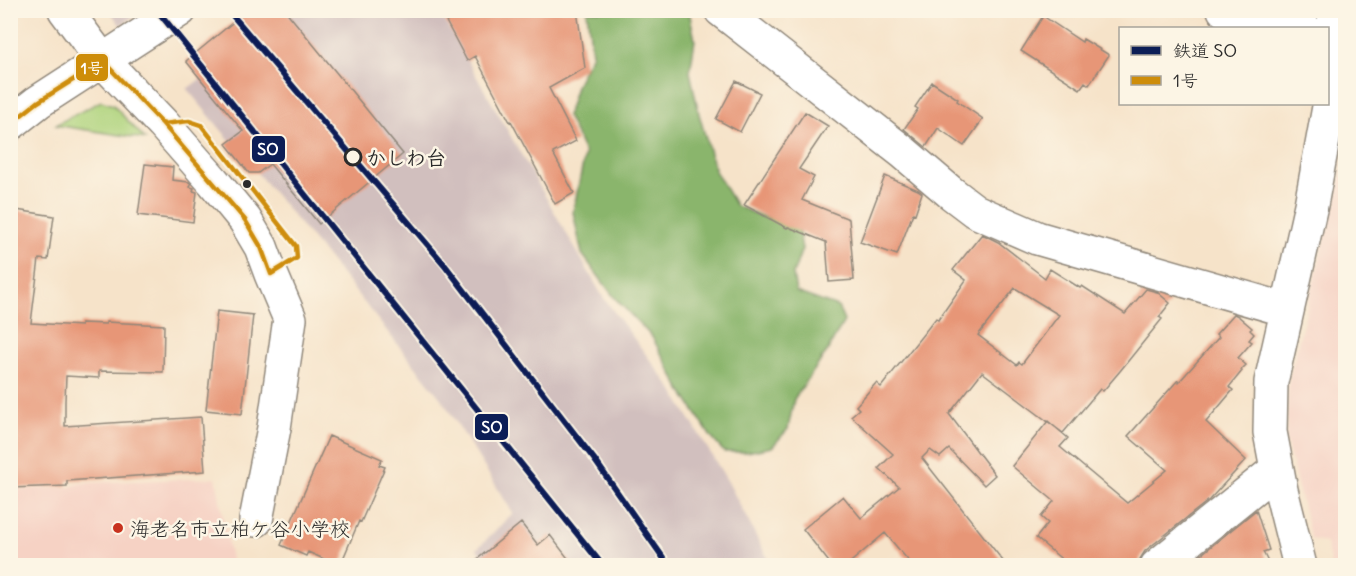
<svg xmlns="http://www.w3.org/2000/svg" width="1356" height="576" font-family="Delius,'Klee One',sans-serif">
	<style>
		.built { fill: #f6d2c4 }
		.industrial { fill: #d1bfbe }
		.green { fill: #aed37c; stroke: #6c7f54; stroke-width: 1.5 }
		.forest { fill: #8ab56c; stroke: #5a704c; stroke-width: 1.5 }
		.building { fill: #e79677; fill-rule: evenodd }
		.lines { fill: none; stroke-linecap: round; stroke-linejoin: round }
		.street-casing { stroke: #90877a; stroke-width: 36 }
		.secondary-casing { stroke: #90877a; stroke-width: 36 }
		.street { stroke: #fff; stroke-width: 33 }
		.secondary { stroke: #fff; stroke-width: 33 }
		.bus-1-casing { stroke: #fcf5e5; stroke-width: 9 }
		.bus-1 { stroke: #ce8d09; stroke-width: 4.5 }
		.rail-1-casing { stroke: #fcf5e5; stroke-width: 10 }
		.rail-1 { stroke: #0c1e56; stroke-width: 6 }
		.stop-dot { fill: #fcf5e5; stroke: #2b2b2b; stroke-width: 3 }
		.bus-dot { fill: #2b2b2b; stroke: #fcf5e5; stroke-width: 2 }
		.poi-dot { fill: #c8321e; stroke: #fcf5e5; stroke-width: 2 }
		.labels { text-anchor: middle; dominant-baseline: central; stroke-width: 5; stroke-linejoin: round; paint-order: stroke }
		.stop-label { font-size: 20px; font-weight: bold; fill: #2b2b2b; stroke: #fcf5e5; text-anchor: start }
		.poi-label { font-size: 20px; fill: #2b2b2b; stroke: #fcf5e5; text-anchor: start }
		.line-badge { stroke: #fcf5e5; stroke-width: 2 }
		.badge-label { font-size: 16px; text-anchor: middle; font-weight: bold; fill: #fff }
	</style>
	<rect width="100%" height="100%" fill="#fcf5e5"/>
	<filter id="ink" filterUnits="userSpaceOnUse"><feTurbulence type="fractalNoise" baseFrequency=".0167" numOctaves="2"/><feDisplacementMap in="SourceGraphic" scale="12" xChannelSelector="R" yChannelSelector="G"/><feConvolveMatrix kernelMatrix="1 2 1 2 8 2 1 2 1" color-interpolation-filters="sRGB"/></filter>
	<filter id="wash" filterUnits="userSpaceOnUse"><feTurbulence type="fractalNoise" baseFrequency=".008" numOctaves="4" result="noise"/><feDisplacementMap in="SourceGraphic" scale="24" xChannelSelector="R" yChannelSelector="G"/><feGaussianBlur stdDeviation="1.35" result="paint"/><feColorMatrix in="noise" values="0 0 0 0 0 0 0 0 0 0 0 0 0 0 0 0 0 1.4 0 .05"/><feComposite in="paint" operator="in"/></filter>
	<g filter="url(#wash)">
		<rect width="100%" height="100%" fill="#f6e3c9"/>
		<!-- built -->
		<path class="built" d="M1345 144V565H1331L1326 543 1311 539 1286 440 1289 379 1341 175Z
			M216 478 232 565H11V490L69 487 82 483Z"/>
		<!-- industrial -->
		<path class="industrial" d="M110 11H143L120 25Z
			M292 11H439L603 297 671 388 728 482 771 565H489L477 549 513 513 443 401 330 260 187 89Z"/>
		<!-- green -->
		<path class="green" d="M101 101 113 105 145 139 55 125Z"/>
		<!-- forest -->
		<path class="forest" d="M587 11H689L695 40 690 72 699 114 715 171 736 206 766 218 797 220 802 249 793 274 796 292 838 307 844 321 826 353 794 399 788 429 772 447 747 452H724L711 437 681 390 652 337 614 297 582 254 573 212 585 154 567 116 577 83 592 54Z"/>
		<g id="blocks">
			<!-- building -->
			<path class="building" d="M248 10H285L403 154 319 224 270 164 258 173H249L226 144 243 131 186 61Z
				M440 10H577L585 68 549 88 576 141 553 153 574 193 555 204 511 121 510 122 475 56 467 61Z
				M1043 16 1082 42 1083 39 1109 55 1089 85 1085 82 1080 89 1021 51Z
				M736 81 760 93 740 132 716 119Z
				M932 82 958 99 957 101 983 119 964 146 938 128 926 147 904 129 918 109 915 107Z
				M805 112 828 126 799 169 814 177 802 200 849 219 854 280 829 282 826 242 788 227 787 228 744 205Z
				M145 164 173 167 172 180 189 182 191 184 190 187 194 188 193 191 197 192 193 222 138 215Z
				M885 176 918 190 922 193 915 214 913 213 897 255 860 242Z
				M10 209 54 216 48 260 39 259 31 323 81 326V323L106 324V322L164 325 163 372 99 371V378L66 376 65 401V426L201 417 205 471 67 481V486L10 488Z
				M982 234 998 242 1045 278 1050 269 1080 288 1082 286 1125 314 1146 289 1157 292 1170 303 1159 317 1162 319 1120 371 1103 391 1100 389 1063 433 982 372 949 414 995 475 984 485 949 449 940 457 930 450 922 458 1007 566H913L885 533 846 566H832L803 529 843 496 861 518 899 487 879 468 893 454 851 416 859 409 856 406 876 383 881 387 936 318 938 320 966 280 953 270ZM1015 288 1059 315 1022 364 1019 362 1017 365 978 335Z
				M217 311 253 315 242 414 206 410Z
				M1234 314 1238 316 1252 328 1250 330 1254 334 1249 340 1252 342 1238 358 1246 365 1241 370 1242 371 1229 387 1233 390 1206 422 1246 460 1209 500 1145 551 1140 559 1139 566H1070L1036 538 1048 523 1041 517 1054 501 1012 466 1048 421 1068 438 1060 447 1127 503 1167 470 1128 436 1178 380 1179 382 1219 337 1216 334Z
				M329 436 382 459 379 465 385 467 361 522 359 521 340 566 308 552 306 556 281 545Z
				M1256 510 1269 550 1263 552 1270 566H1187Z
				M521 523 538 545 550 535 574 566H469Z"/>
		</g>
	</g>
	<g filter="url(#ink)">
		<use href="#blocks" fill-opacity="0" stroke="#90877a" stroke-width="1.5"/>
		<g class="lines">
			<!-- street casing -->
			<g class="street-casing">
				<path id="street" d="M65 10 103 61 163 124 213 181 245 220 261 247 271 274 290 319 274 428 256 520
					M721 10 903 152 950 192 975 211 1037 238 1287 310
					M1224 10 1239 16 1304 28
					M1157 566 1277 469
					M1300 566 1281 490 1270 432 1271 382 1311 205 1329 107 1335 10"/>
			</g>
			<!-- secondary casing -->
			<g class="secondary-casing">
				<path id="secondary" d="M10 124 38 102 180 10"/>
			</g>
			<!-- street -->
			<use href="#street" class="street"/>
			<!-- secondary -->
			<use href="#secondary" class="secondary"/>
			<!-- bus-1 casing -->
			<g class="bus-1-casing">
				<path id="bus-1" d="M189 121 201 125 296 246 297 258 271 274 261 247 245 220 163 124Z
					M10 124 38 102 103 61 163 124"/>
			</g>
			<!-- bus-1 -->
			<use href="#bus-1" class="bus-1"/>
			<!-- rail-1 casing -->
			<g class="rail-1-casing">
				<path id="rail-1" d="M157 10 603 566
					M228 10 444 264 594 459 669 566"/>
			</g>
			<!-- rail-1 -->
			<use href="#rail-1" class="rail-1"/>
		</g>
	</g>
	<!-- markers -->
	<circle class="stop-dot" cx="353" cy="157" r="8"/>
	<circle class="bus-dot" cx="247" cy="184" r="5"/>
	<circle class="poi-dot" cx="118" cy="528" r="6"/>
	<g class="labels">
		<!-- stop labels -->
		<g class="stop-label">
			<text x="366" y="157">かしわ台</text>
		</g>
		<!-- poi labels -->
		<g class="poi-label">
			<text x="130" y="528">海老名市立柏ケ谷小学校</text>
		</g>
	</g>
	<g class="line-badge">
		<rect x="75" y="53" width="34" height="29" rx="6" fill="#ce8d09"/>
		<rect x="251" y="135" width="35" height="28" rx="6" fill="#0c1e56"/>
		<rect x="474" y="413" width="35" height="28" rx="6" fill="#0c1e56"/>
	</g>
	<g class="badge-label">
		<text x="92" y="74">1号</text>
		<text x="268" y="155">SO</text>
		<text x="492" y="433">SO</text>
	</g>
	<!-- margin -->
	<rect width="1356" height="576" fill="none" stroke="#fcf5e5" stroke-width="36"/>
	<!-- legend -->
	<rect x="1119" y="27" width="210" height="78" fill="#fcf5e5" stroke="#a8a49b" stroke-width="1.5"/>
	<rect x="1131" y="46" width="30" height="9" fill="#0c1e56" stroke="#a8a49b" stroke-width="1.5"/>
	<text x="1173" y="57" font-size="18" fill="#2b2b2b">鉄道 SO</text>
	<rect x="1131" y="76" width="30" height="9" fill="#ce8d09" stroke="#a8a49b" stroke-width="1.5"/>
	<text x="1173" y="87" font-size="18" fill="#2b2b2b">1号</text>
</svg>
